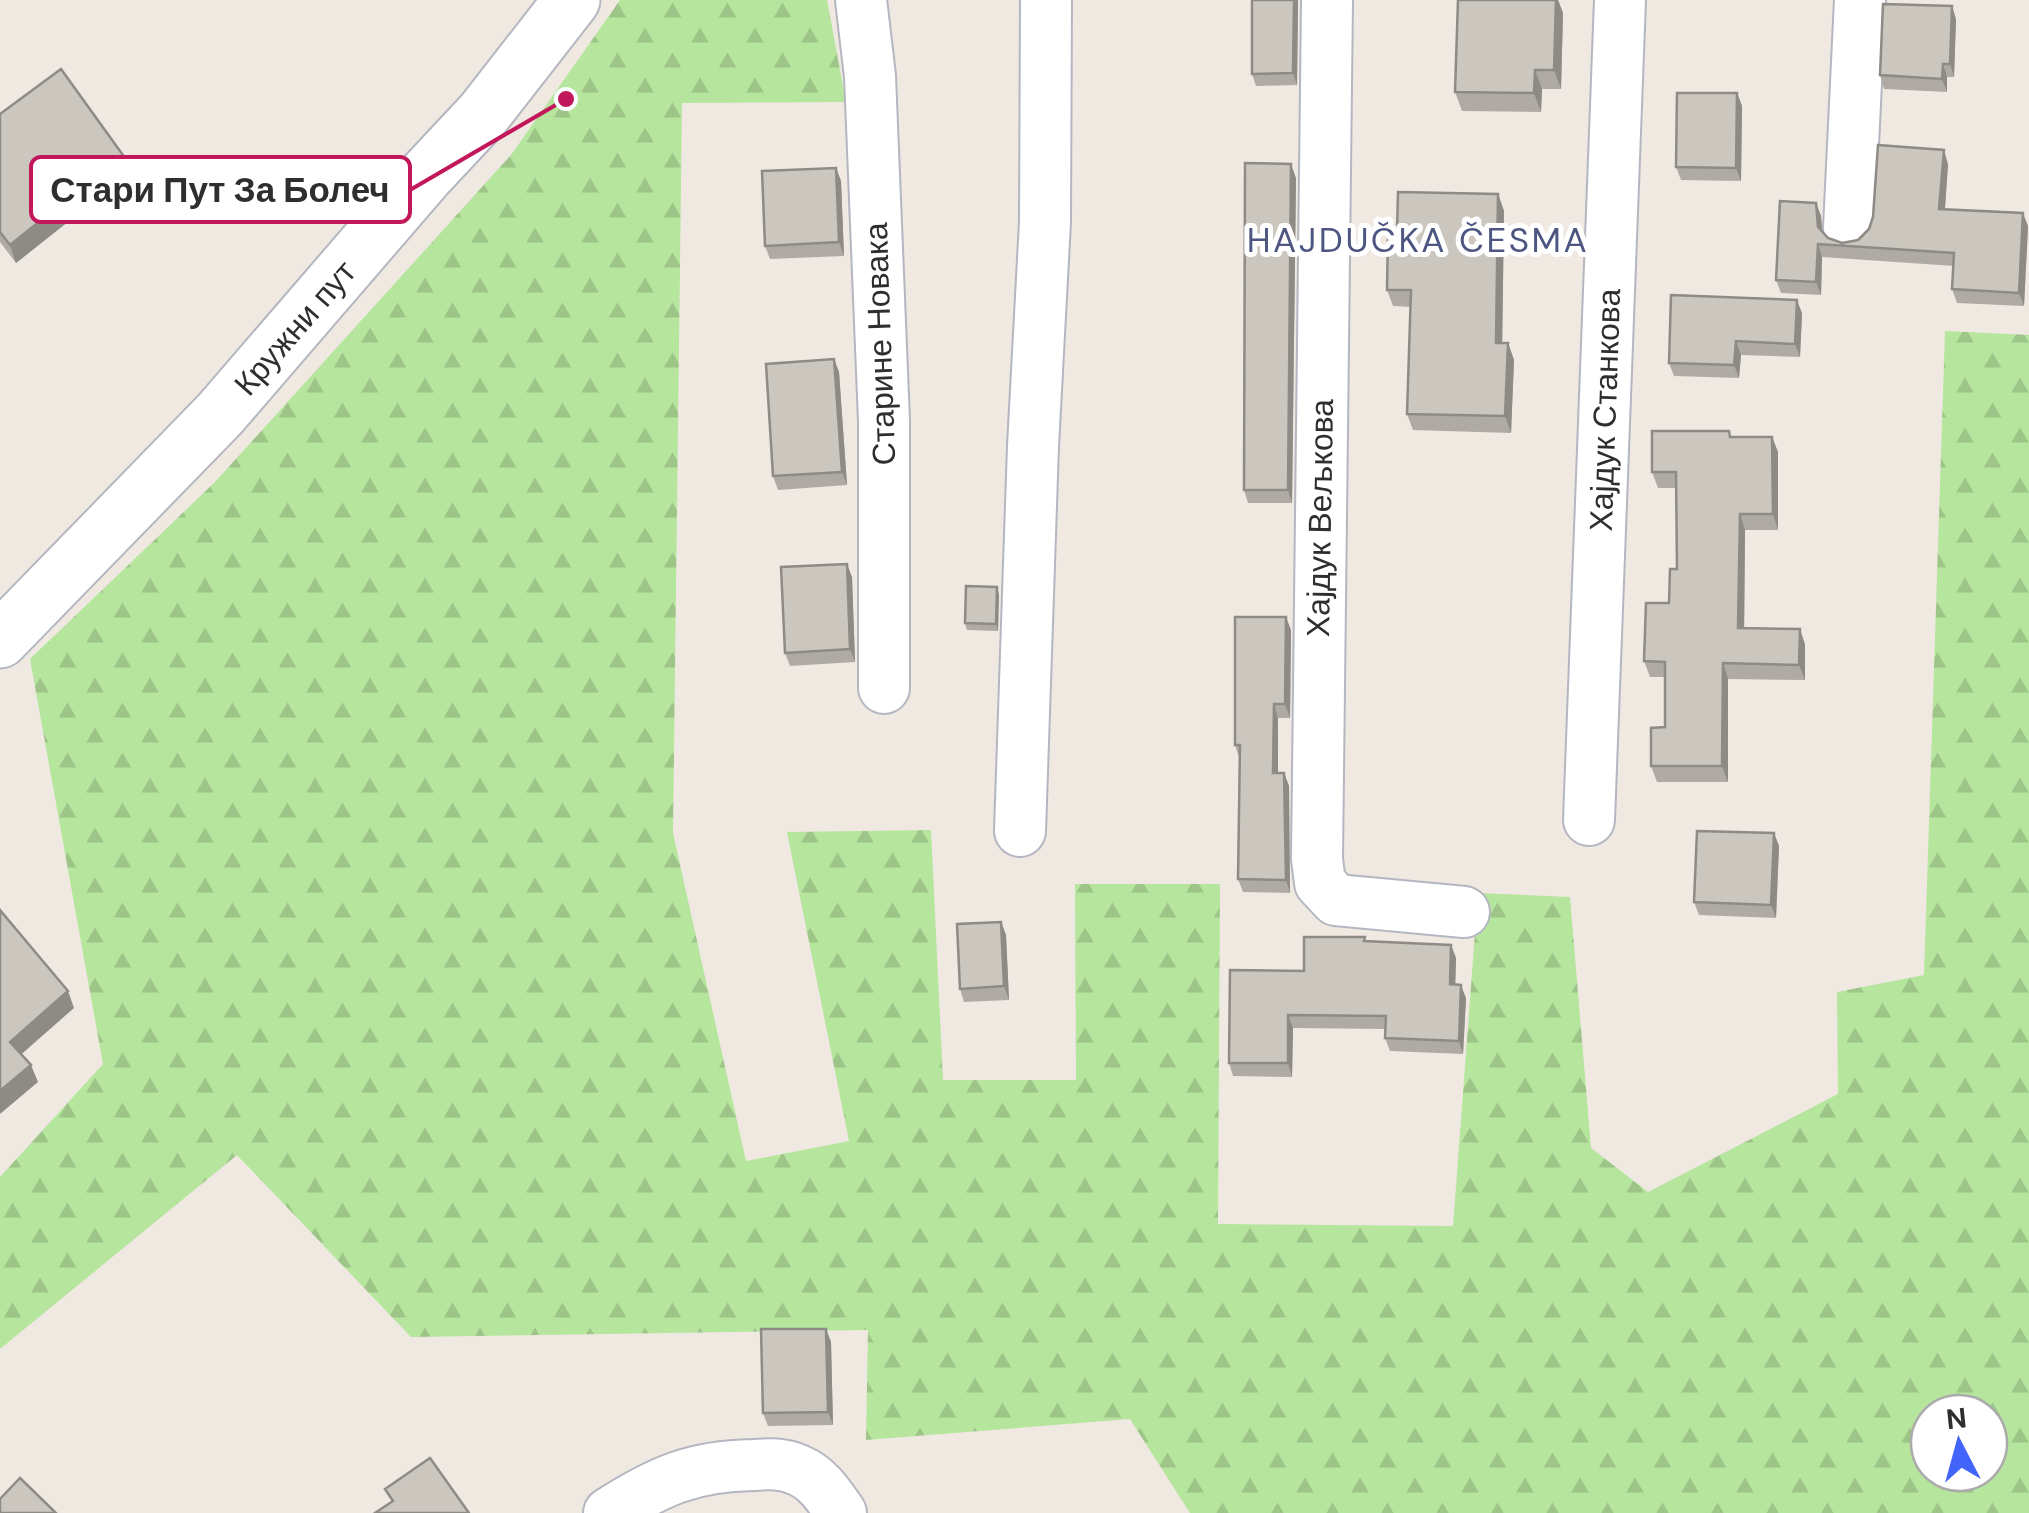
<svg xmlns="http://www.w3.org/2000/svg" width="2029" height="1513" font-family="'DM Sans',sans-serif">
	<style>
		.forest { fill: url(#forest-firs); fill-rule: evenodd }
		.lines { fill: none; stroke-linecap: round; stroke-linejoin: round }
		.street-casing { stroke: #b4b7c1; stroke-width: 54 }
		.secondary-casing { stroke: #b4b7c1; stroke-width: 59 }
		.street { stroke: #fff; stroke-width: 50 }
		.secondary { stroke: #fff; stroke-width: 55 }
		.wall { fill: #afaba4 }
		.shaded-wall { fill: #8e8b86 }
		.building { fill: #cbc7bf; stroke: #8e8b86; stroke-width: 2.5 }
		.labels { text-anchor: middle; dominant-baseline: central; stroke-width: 10; stroke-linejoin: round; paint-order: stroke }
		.street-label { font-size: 32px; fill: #2e2e2e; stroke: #fff }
		.neighbourhood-label { font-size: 35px; letter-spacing: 2.5px; fill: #4d5680; stroke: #fff }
		.leader { fill: none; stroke: #c2185b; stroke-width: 4 }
		.callout-dot { fill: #c2185b; stroke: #fff; stroke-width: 4 }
		.callout { fill: #fff; stroke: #c2185b; stroke-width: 4 }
		.callout-label { font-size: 35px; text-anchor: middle; font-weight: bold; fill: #2e2e2e }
	</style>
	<defs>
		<pattern id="forest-firs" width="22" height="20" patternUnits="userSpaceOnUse" patternTransform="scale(2.5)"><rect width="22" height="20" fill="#b6e59e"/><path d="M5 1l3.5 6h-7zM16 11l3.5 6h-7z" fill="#9dc588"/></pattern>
	</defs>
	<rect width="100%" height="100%" fill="#efe9e1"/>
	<!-- forest -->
	<path class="forest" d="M620 0H827L846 102 682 103 673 833 746 1161 849 1141 787 832 931 830 943 1080H1076L1075 884H1220L1218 1224 1453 1226 1478 893 1570 897 1591 1148 1648 1192 1838 1094 1837 992 1924 975 1945 331 2029 335V1513H1190L1130 1419 866 1440 868 1330 411 1337 237 1155 0 1349V1177L103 1064 30 659 215 482 511 155ZM1929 1413H1989V1473H1929Z"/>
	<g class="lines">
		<!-- street casing -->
		<g class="street-casing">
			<path id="street" d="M861 0 870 76 884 421V688
				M1327 0 1317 859 1320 883 1336 900 1464 912
				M1849 228 1860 0
				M1589 820 1620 0
				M1020 831 1033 446 1045 222 1046 0
				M609 1513C659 1481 693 1466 753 1465 769 1464 783 1463 798 1470 818 1478 829 1496 841 1513"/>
		</g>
		<!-- secondary casing -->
		<g class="secondary-casing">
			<path id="secondary" d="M0 640 220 414 426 175 484 113 572 0"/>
		</g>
		<!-- street -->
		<use href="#street" class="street"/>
		<!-- secondary -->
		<use href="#secondary" class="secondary"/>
	</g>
	<!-- wall -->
	<path class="wall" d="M1252 0H1298L1297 85 1256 86 1252 74Z
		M1458 0H1558L1563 13 1561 89H1542L1541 112 1462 111 1455 92Z
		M1956 19 1954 77H1947V92L1884 89 1880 75Z
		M1737 93 1742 106 1741 181 1681 180 1676 167Z
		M0 114 138 176 145 194 112 217 98 198 16 263 0 242Z
		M1948 164 1945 209 2028 226 2024 306 1957 303 1952 289 1954 266 1822 257 1821 295 1781 293 1776 280 1816 203 1821 216 1822 232 1828 238 1842 243 1858 240Z
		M836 168 841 181 844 256 770 259 765 246Z
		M1296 178 1292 503H1248L1244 490Z
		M1498 194 1504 211 1502 343H1508L1514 360 1511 433 1413 430 1407 414 1411 307 1393 306 1387 290 1397 232Z
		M1802 313 1800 357 1741 355 1739 378 1674 376 1669 363Z
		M834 359 839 372 847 485 778 490 773 476Z
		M1732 437H1772L1778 452V530H1745L1744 628 1805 644V680L1728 679V782H1657L1651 766 1665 727V677H1650L1644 661 1669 603 1677 569V488H1658L1652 472Z
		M852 577 855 662 790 666 785 653Z
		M999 594 998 631 967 630 965 623Z
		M1291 630 1290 718H1278V773H1284L1289 786 1290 893 1243 892 1238 879 1239 757 1235 745Z
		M1774 833 1779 846 1776 918 1699 915 1694 902Z
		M1001 922 1006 935 1009 1000 964 1002 960 989Z
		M1366 941 1451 945 1456 958 1455 984 1466 998 1463 1054 1390 1051 1385 1038V1029L1293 1028 1292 1077 1233 1076 1229 1063 1304 971Z
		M826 1329 831 1342 833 1425 768 1426 763 1413Z"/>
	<!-- shaded-wall -->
	<path class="shaded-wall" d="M1294 0H1298L1297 85 1293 73Z
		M1556 0H1558L1563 13 1561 89 1554 70Z
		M1952 6 1956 19 1954 77 1950 64Z
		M1943 64 1947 77V92L1942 79Z
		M1535 70 1542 89 1541 112 1534 93Z
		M1737 93 1742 106 1741 181 1736 168Z
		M1944 150 1948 164 1944 222 1939 209Z
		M1291 164 1296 178 1292 503 1288 490Z
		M836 168 841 181 844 256 839 242Z
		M138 176 145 194 112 217 105 199Z
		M91 180 98 198 16 263 10 245Z
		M1498 194 1504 211 1502 359 1496 343Z
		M1816 203 1821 216 1823 240 1818 227Z
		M2023 213 2028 226 2024 306 2019 293Z
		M1818 244 1822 257 1821 295 1816 282Z
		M1797 300 1802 313 1800 357 1795 344Z
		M1736 341 1741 355 1739 378 1734 365Z
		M1508 343 1514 360 1511 433 1505 416Z
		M834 359 839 372 847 485 842 472Z
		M1772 437 1778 452V530L1773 514Z
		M1740 514 1745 530 1744 643 1738 628Z
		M847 564 852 577 855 662 850 649Z
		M997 587 999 594 998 631 996 624Z
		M1286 617 1291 630 1290 718 1285 704Z
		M1800 629 1805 644V680L1799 665Z
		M1723 663 1728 679V782L1722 766Z
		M1274 704 1278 718V786L1273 773Z
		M1284 773 1289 786 1290 893 1286 880Z
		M1774 833 1779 846 1776 918 1771 905Z
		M1001 922 1006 935 1009 1000 1004 986Z
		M1451 945 1456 958 1455 997 1450 984Z
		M1461 985 1466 998 1463 1054 1459 1041Z
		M68 991 74 1008 16 1059 10 1042Z
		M1288 1015 1293 1028 1292 1077 1288 1063Z
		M31 1065 38 1082 0 1114V1091Z
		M826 1329 831 1342 833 1425 828 1412Z"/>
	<!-- building -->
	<path class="building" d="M1252 0H1294L1293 73 1252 74Z
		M1458 0H1556L1554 70H1535L1534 93 1455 92Z
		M1883 4 1952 6 1950 64H1943L1942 79 1880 75Z
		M61 69 138 176 105 199 91 180 10 245 0 232V114Z
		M1677 93H1737L1736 168 1676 167Z
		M1878 145 1944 150 1939 209 2023 213 2019 293 1952 289 1954 253 1818 244 1816 282 1776 280 1780 201 1816 203 1818 227 1828 238 1842 243 1858 240 1869 229 1873 217Z
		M1245 163 1291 164 1288 490H1244Z
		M836 168 839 242 765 246 762 171Z
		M1398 192 1498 194 1496 343H1508L1505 416 1407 414 1411 290H1387L1388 232H1397Z
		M1671 295 1797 300 1795 344 1736 341 1734 365 1669 363Z
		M834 359 842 472 773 476 766 364Z
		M1652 431H1729L1730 437H1772L1773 514H1740L1738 628 1800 629 1799 665 1723 663 1722 766H1651V728L1665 727V662L1644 661 1646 603H1669L1670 569H1677L1676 472H1652Z
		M847 564 850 649 785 653 781 567Z
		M966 586 997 587 996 624 965 623Z
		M1235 617H1286L1285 704H1274L1273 773H1284L1286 880 1238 879 1240 745H1235Z
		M1697 831 1774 833 1771 905 1694 902Z
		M0 910 68 991 10 1042 31 1065 0 1091Z
		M1001 922 1004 986 960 989 957 924Z
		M1304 937H1365L1364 941 1451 945 1450 984 1461 985 1459 1041 1385 1038 1386 1016 1288 1015V1063H1229L1230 970 1304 971Z
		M761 1329H826L828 1412 763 1413Z
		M430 1458 469 1513H375L393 1501 385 1489Z
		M20 1478 56 1513H0V1499Z"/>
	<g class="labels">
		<!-- street labels -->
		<g class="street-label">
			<text transform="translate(295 328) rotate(-49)">Кружни пут</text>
			<text transform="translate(880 344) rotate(-92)">Старине Новака</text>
			<text transform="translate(1605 410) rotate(-88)">Хајдук Станкова</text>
			<text transform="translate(1320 518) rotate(-89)">Хајдук Вељкова</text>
		</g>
		<!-- neighbourhood labels -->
		<g class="neighbourhood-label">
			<text x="1418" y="240">HAJDUČKA ČESMA</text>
		</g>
	</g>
	<!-- callouts -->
	<path class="leader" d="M566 99L410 190"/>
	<circle class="callout-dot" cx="566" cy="99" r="10"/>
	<rect class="callout" x="31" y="157" width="379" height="65" rx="10"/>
	<g class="callout-label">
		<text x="220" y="202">Стари Пут За Болеч</text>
	</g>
	<!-- north arrow -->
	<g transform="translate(1959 1443) rotate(354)"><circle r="48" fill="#ffffff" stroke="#ababab" stroke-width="2.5"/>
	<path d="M0-8L18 38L0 25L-18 38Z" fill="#4264fb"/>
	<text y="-15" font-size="28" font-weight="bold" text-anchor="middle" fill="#2e2e2e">N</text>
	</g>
</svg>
